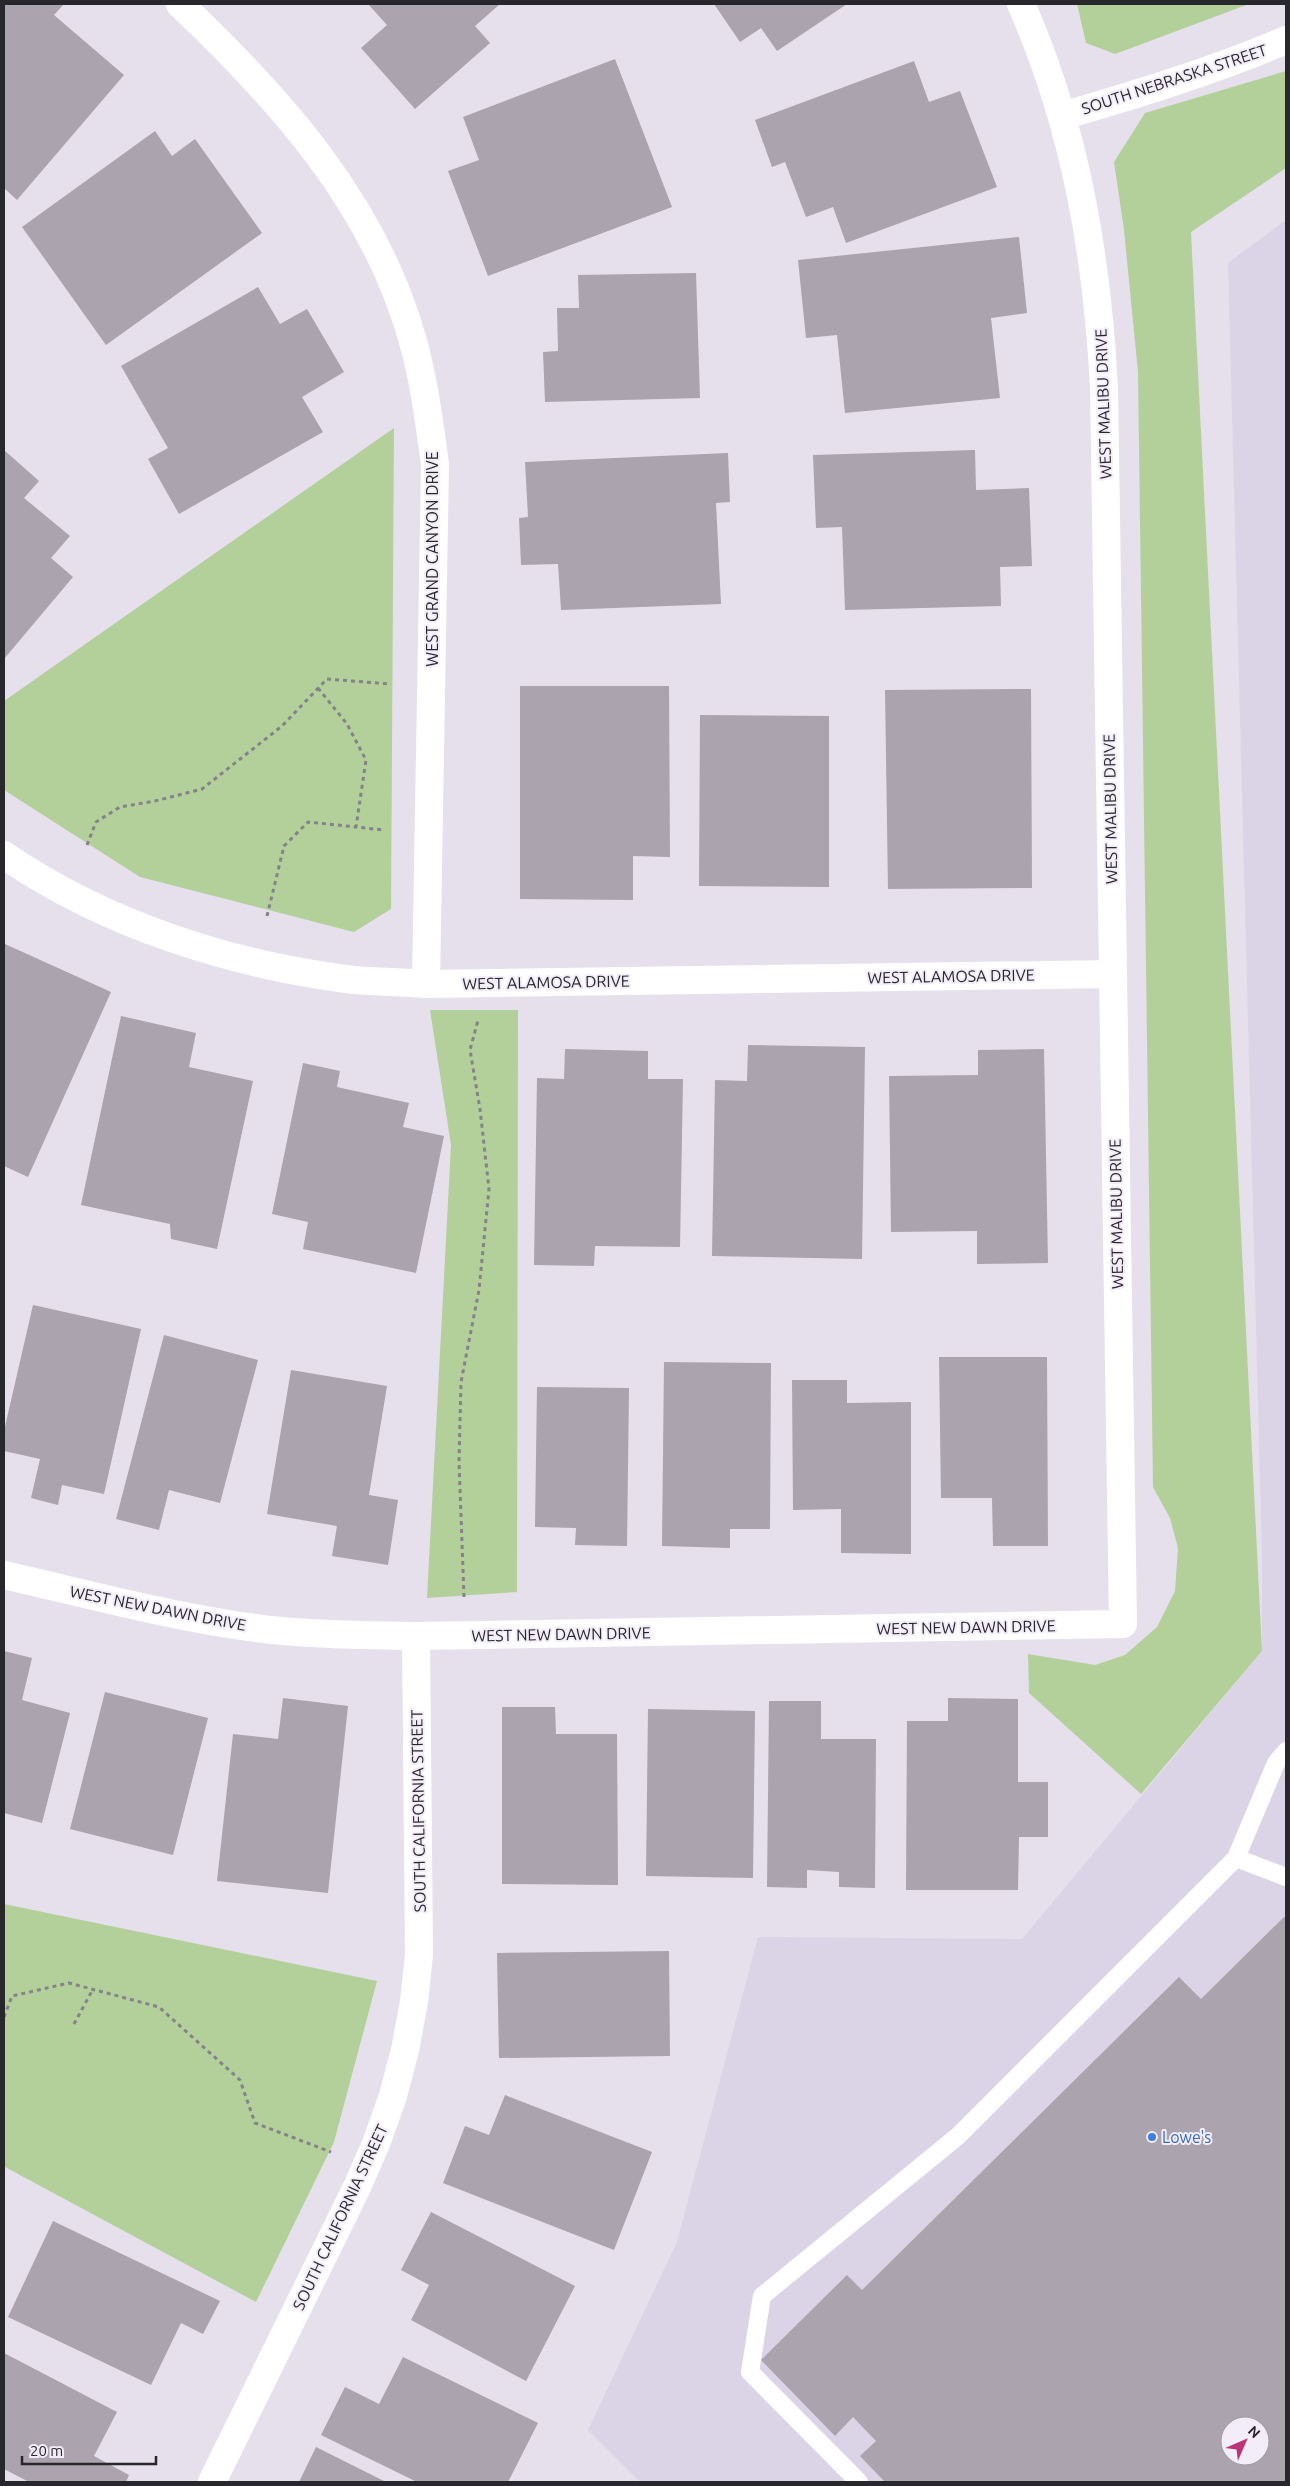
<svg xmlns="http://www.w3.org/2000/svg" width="1290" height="2486" font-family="Ubuntu,sans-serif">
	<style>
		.built { fill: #dbd3e6; fill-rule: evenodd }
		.green { fill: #b3d09b }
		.building { fill: #aba3ae; fill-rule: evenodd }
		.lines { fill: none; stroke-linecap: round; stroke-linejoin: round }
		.path { stroke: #85828a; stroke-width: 3; stroke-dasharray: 4 4; stroke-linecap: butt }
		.lane { stroke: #fff; stroke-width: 18 }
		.street { stroke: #fff; stroke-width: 28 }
		.shop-dot { fill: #3f7fe0; stroke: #f2edf9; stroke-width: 2 }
		.labels { text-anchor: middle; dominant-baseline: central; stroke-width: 4; stroke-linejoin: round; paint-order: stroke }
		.street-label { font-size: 16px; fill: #28272b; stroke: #f2edf9 }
		.shop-label { font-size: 16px; fill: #366cbe; stroke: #f2edf9; text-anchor: start }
	</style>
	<rect width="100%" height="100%" fill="#e5e0ec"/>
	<!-- built -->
	<path class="built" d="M1286 220V2482H640L588 2430 677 2242 758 1937 1022 1939 1262 1651V1553L1228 263ZM1230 2426H1260V2456H1230Z"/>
	<!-- green -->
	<path class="green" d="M1077 4H1249L1115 54 1086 43Z
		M1286 71V168L1191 232 1262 1651 1141 1794 1029 1693 1028 1654 1095 1665 1125 1655 1157 1627 1175 1591 1178 1548 1170 1518 1153 1487 1138 372 1124 230 1114 162 1145 113Z
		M394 428 391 909 354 932 140 877 4 790V701Z
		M430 1010H518L517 1592 427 1598 451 1145Z
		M4 1904 377 1981 334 2142 256 2302 5 2167 4 2170Z"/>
	<!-- building -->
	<path class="building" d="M4 4H64L54 15 124 75 17 200 4 188Z
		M368 4H500L475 26 490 43 415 109 361 48 387 25Z
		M714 4H847L777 51 761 28 740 42Z
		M615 59 672 207 488 276 448 171 479 160 463 117Z
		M914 61 929 102 960 91 997 187 846 243 833 207 806 217 785 162 772 167 755 120Z
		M155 131 172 156 195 139 262 233 106 345 22 227Z
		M1019 237 1027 313 991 318 1000 398 845 413 837 335 806 338 798 260Z
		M696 273 700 398 545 402 543 352 558 351 557 308H579L578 275Z
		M258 287 280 324 307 309 344 372 302 397 323 432 179 514 148 459 168 448 121 366Z
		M4 450 39 481 24 498 70 536 51 558 73 577 4 659Z
		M975 450 976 490 1029 488 1032 566 1000 567 1001 606 845 610 842 527 816 528 813 455Z
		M728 453 730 502 716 503 721 604 561 610 558 564 521 565 519 518 528 517 525 462Z
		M520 686H669L670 857 633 856V900L520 899Z
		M1031 689 1032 888 888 889 885 690Z
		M700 715 829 716V887L699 886Z
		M5 944 111 992 28 1177 4 1166Z
		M121 1016 196 1033 189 1067 253 1081 217 1249 171 1239 170 1224 81 1205Z
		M748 1045 865 1047 862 1259 712 1256 715 1080 747 1081Z
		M565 1049 648 1051V1079H683L680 1247 595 1246 594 1266 534 1265 537 1078 564 1079Z
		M1044 1049 1048 1263 977 1264V1231L891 1232 889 1076 978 1075V1050Z
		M303 1063 340 1071 337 1087 409 1103 403 1127 444 1136 416 1273 303 1249 308 1222 272 1214Z
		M33 1305 141 1329 104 1494 62 1485 58 1505 31 1498 40 1459 4 1451V1431Z
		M164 1335 258 1360 220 1503 169 1490 159 1530 116 1519Z
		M939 1357H1047L1048 1546H993L992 1498H941Z
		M664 1362 771 1363 770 1529H730V1548L662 1546Z
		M291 1370 387 1386 369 1495 398 1500 388 1565 332 1556 337 1526 267 1514Z
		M792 1380H847V1403L911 1402V1554L841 1553V1509L793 1510Z
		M537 1387 629 1388 627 1546 575 1545 576 1528 535 1527Z
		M4 1651 32 1658 22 1700 70 1713 42 1823 4 1813Z
		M105 1692 208 1718 173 1855 70 1829Z
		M283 1698 348 1706 328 1893 217 1881 233 1734 278 1739Z
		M948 1698 1018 1699V1782H1048V1837H1019L1018 1890H906L907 1721H948Z
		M769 1701H821V1739H876L875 1888 839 1887V1872L807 1870V1888L767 1887Z
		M502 1707H555L556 1734H617L618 1885 502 1884Z
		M648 1709 755 1711 753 1878 646 1876Z
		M1284 1917 1286 1918V2482H885L860 2456 876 2441 853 2417 835 2436 761 2360 847 2275 862 2290 1179 1977 1201 1999ZM1230 2426H1260V2456H1230Z
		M669 1951 670 2056 499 2058 497 1953Z
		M505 2095 652 2152 614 2250 443 2183 465 2126 489 2135Z
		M431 2212 575 2286 526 2381 411 2320 429 2285 401 2270Z
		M53 2221 220 2301 203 2334 181 2323 151 2385 8 2317Z
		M4 2353 117 2412 94 2456 129 2475 126 2482H29L4 2469Z
		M403 2357 538 2423 508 2482H417L321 2435 345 2387 379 2404Z
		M316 2447 386 2482H299Z"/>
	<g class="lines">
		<!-- path -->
		<path class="path" d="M318 688 347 724 366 760 356 827 383 830
			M87 845 96 822 120 807 155 801 202 789 282 726 327 679 390 684
			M267 916 284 846 308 822 356 827
			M464 1597 459 1462 461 1382 479 1290 489 1189 480 1109 470 1050 478 1020
			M4 2017 12 1996 69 1983 159 2007 240 2080 255 2123 331 2152
			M74 2024 93 1989"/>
		<!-- lane -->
		<path class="lane" d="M1236 1858 1286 1877
			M859 2482 750 2372 762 2296 958 2136 1236 1858 1276 1763 1286 1751"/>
		<!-- street -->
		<path class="street" d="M180 4C279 98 374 203 412 338 424 379 429 421 435 464L426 984
			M1062 116C1138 94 1213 71 1286 40
			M4 855C106 925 232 965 354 980 378 982 402 982 426 984L1112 974
			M4 1575C83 1593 161 1614 241 1626 299 1635 357 1635 416 1636L1123 1624 1104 387C1097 254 1075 126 1021 4
			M212 2482 358 2185 377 2141 393 2096 405 2050 414 2002 419 1955 416 1636"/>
	</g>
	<!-- markers -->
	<circle class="shop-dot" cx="1152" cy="2137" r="5"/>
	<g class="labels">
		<!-- street labels -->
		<g class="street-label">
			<text transform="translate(1174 79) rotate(-18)">SOUTH NEBRASKA STREET</text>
			<text transform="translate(1103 404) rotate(-92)">WEST MALIBU DRIVE</text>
			<text transform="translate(432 559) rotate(-90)">WEST GRAND CANYON DRIVE</text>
			<text transform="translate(1110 809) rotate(-91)">WEST MALIBU DRIVE</text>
			<text transform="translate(951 976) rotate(-1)">WEST ALAMOSA DRIVE</text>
			<text transform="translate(546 982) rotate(-1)">WEST ALAMOSA DRIVE</text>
			<text transform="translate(1116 1214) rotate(-91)">WEST MALIBU DRIVE</text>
			<text transform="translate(158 1608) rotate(11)">WEST NEW DAWN DRIVE</text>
			<text transform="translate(966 1627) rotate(-1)">WEST NEW DAWN DRIVE</text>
			<text transform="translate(561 1634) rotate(-1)">WEST NEW DAWN DRIVE</text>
			<text transform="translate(418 1811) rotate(-91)">SOUTH CALIFORNIA STREET</text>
			<text transform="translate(340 2217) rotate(-65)">SOUTH CALIFORNIA STREET</text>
		</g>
		<!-- shop labels -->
		<g class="shop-label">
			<text x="1162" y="2137">Lowe's</text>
		</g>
	</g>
	<!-- border -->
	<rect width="1290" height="2486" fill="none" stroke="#28272b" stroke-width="10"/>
	<!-- north arrow -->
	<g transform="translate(1245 2441) rotate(45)"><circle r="24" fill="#f2edf9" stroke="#a19ea7"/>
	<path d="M0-4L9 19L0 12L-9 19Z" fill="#bb3576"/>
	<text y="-8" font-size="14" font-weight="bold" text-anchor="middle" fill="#28272b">N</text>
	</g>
	<!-- scale -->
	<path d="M22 2456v8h134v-8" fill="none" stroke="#28272b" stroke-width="2.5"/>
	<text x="30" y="2456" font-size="15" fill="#28272b" stroke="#f2edf9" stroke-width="4" paint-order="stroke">20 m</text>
</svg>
